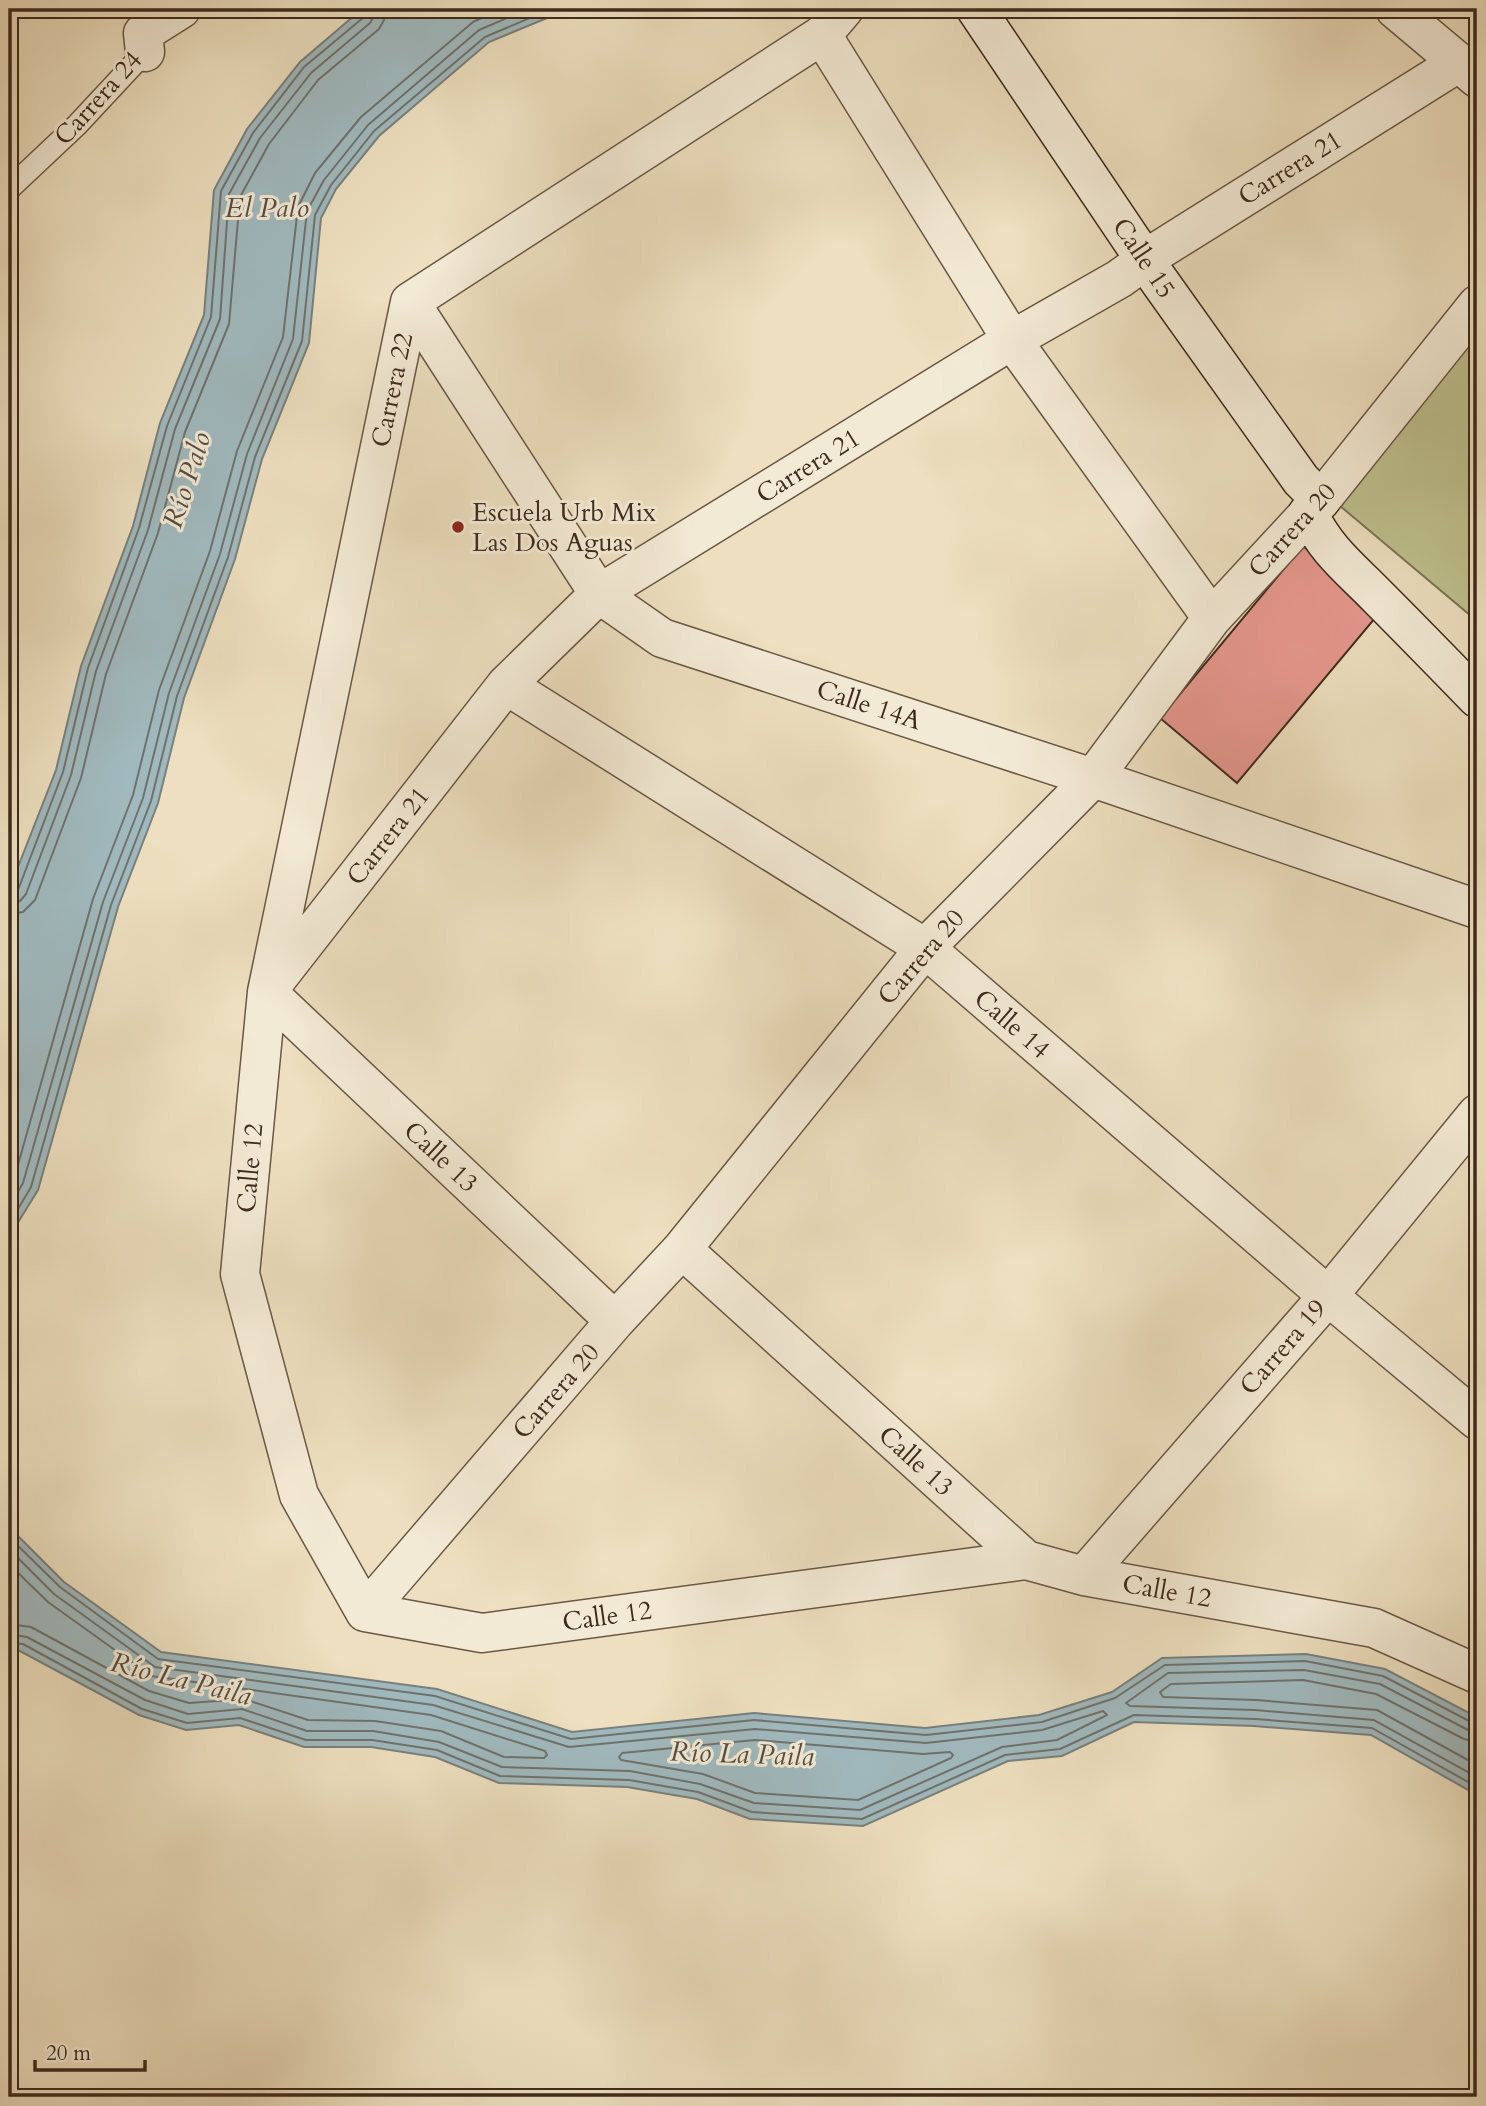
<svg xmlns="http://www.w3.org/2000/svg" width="1486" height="2106" font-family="Cardo,serif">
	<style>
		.green { fill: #bec08e; stroke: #7e7555; stroke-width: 2 }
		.water { fill: #a0b9be; stroke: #79807d; stroke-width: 2 }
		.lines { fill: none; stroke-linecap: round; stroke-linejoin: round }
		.shore { stroke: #6f726d; stroke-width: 2 }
		.building { fill: #e6978e; stroke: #3e2a1c; stroke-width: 2 }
		.lane-casing { stroke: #6a5745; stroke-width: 24 }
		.street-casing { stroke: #6a5745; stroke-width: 41 }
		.secondary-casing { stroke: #3e2a1c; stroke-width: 41 }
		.lane { stroke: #f3ead5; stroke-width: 21 }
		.street { stroke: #f3ead5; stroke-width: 38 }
		.secondary { stroke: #f3ead5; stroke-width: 38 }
		.poi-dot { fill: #8f2418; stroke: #f3ead5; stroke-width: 2.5 }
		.labels { text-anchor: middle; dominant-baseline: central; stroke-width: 6; stroke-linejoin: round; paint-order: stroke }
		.street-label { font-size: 26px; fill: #3e2a1c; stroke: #f3ead5 }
		.poi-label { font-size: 26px; fill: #3e2a1c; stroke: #f3ead5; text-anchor: start }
		.water-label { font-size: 28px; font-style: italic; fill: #564e44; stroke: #f3ead5 }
	</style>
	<rect width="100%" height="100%" fill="#eddfbf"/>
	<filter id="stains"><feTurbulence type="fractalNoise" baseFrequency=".00286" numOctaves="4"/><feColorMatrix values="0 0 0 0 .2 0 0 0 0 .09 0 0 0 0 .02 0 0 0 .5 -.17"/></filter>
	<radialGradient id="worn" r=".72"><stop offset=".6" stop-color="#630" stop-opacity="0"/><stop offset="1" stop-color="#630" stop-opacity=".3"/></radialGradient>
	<!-- green -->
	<path class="green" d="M1477 320V621L1333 500Z"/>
	<!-- water -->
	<path class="water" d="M362 9H569L489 42 379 136 336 189 321 218 309 343 262 459 235 559 184 698 158 803 118 907 38 1190 9 1237V899L16 872 56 770 81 666 133 526 160 423 204 315 214 190 247 129 300 62Z
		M9 1527 64 1582 161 1652 437 1689 572 1732 754 1713 925 1728 1039 1715 1112 1692 1162 1658 1306 1654 1385 1669 1477 1717V1795L1371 1735 1254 1726 1134 1722 1062 1756 1008 1761 863 1826 750 1819 697 1799 627 1787 499 1783 435 1757 371 1747H304L239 1725 186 1730 139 1715 20 1651 9 1650Z"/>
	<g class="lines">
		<!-- shore -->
		<path class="shore" d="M9 895 14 894 18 890 63 772 88 668 139 528 167 426 211 317 221 191 253 133 304 67 364 17 366 9
			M9 904 20 901 26 894 71 775 96 671 148 530 175 429 220 319 229 194 260 138 311 73 370 23 374 16 375 9
			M9 914 23 912 35 900 81 778 106 674 158 533 185 432 229 324 240 197 269 144 318 80 379 29 384 20 386 9
			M9 1187 14 1179 93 899 133 795 159 690 210 551 237 451 283 337 298 207 315 173 361 117 473 22 501 9
			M9 1207 23 1183 103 902 143 798 169 693 220 554 247 454 293 339 307 211 324 180 368 125 479 30 528 9
			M9 1224 31 1187 111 905 151 801 177 696 228 557 255 457 302 341 315 215 331 185 374 131 485 37 551 9
			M9 1537 60 1587 158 1659 435 1696 571 1739 754 1720 926 1735 1042 1722 1115 1698 1165 1665 1305 1661 1383 1676 1471 1722 1477 1723
			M9 1549 54 1594 155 1667 433 1705 569 1747 755 1729 926 1743 1042 1730 1103 1711 1107 1715 1057 1740 1002 1747 860 1810 754 1803 700 1784 630 1771 502 1767 439 1742 373 1731H307L242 1709 188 1714 145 1700 27 1637 9 1634
			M9 1564 48 1602 151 1676 431 1715 545 1751 547 1755 544 1758 504 1757 441 1731 375 1721 308 1720 244 1699 189 1703 149 1691 31 1627 9 1624
			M9 1643 23 1644 142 1709 187 1723 240 1718 306 1740H372L437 1750 500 1776 629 1780 698 1792 752 1812 862 1819 1005 1755 1060 1749 1134 1715 1255 1719 1372 1728 1477 1787
			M1477 1731 1468 1730 1380 1684 1304 1670 1168 1673 1126 1703 1130 1706 1255 1710 1374 1720 1477 1777
			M755 1740 923 1754 950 1752 953 1755 951 1758 858 1800 755 1793 703 1774 621 1760 619 1757 622 1753Z
			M1477 1742 1464 1739 1376 1694 1303 1680 1171 1684 1160 1692 1163 1697 1256 1700 1377 1710 1477 1765"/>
	</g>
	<!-- building -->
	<path class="building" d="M1303 546 1381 611 1237 783 1160 718Z"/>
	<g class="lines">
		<!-- lane casing -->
		<g class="lane-casing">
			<path id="lane" d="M9 189 77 125 145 52"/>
		</g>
		<!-- street casing -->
		<g class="street-casing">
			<path id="street" d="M844 9 822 35 410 302 267 992 240 1274 299 1495 365 1612 482 1633 1026 1560 1084 1576 1374 1628 1477 1674
				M1395 9 1477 78
				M822 35 1012 340 1212 618
				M145 52 143 33 181 9
				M410 302 599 594 662 638 1093 778 1477 909
				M506 685 925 948 1328 1296 1477 1420
				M272 985 506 685 599 594 1012 340 1119 279 1161 249 1458 63
				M267 992 615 1321
				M682 1249 1026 1560
				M1084 1576 1328 1296 1477 1114
				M365 1612 615 1321 682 1249 925 948 1093 778 1212 618 1321 500 1477 305"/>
		</g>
		<!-- secondary casing -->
		<g class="secondary-casing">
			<path id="secondary" d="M976 9 1155 275 1301 480 1321 500
				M1308 513C1328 553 1349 567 1379 598 1412 631 1445 665 1477 698"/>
		</g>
		<!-- lane -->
		<use href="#lane" class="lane"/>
		<!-- street -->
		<use href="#street" class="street"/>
		<!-- secondary -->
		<use href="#secondary" class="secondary"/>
	</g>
	<!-- markers -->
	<circle class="poi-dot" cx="458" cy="527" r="7"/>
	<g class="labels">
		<!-- street labels -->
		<g class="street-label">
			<text transform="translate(98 98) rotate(-48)">Carrera 24</text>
			<text transform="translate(1290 168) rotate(-32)">Carrera 21</text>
			<text transform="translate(1144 258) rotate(56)">Calle 15</text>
			<text transform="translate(392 390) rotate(-78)">Carrera 22</text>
			<text transform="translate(808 466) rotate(-32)">Carrera 21</text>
			<text transform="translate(1292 530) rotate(-48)">Carrera 20</text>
			<text transform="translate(869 705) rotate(18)">Calle 14A</text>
			<text transform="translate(388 836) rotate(-52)">Carrera 21</text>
			<text transform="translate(921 957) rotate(-49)">Carrera 20</text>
			<text transform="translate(1012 1024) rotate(41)">Calle 14</text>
			<text transform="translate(441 1157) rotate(43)">Calle 13</text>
			<text transform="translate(250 1168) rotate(-85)">Calle 12</text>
			<text transform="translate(1283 1347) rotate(-49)">Carrera 19</text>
			<text transform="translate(556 1391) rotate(-49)">Carrera 20</text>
			<text transform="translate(916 1461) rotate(42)">Calle 13</text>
			<text transform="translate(1167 1591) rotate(10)">Calle 12</text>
			<text transform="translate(607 1616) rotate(-8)">Calle 12</text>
		</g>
		<!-- poi labels -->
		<g class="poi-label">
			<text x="472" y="512">Escuela Urb Mix<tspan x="472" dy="30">Las Dos Aguas</tspan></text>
		</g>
		<!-- water labels -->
		<g class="water-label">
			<text x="267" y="208">El Palo</text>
			<text transform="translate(187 480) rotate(-72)">Río Palo</text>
			<text transform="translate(181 1679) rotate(14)">Río La Paila</text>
			<text transform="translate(742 1754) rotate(2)">Río La Paila</text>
		</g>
	</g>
	<!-- margin -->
	<rect width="1486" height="2106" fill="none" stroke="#eddfbf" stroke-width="35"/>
	<rect x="10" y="10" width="1465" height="2085" fill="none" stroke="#3e2a1c" stroke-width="3.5"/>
	<rect x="18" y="18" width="1451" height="2071" fill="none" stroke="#3e2a1c" stroke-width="2"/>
	<!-- scale -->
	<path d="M35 2060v10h110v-10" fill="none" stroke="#3e2a1c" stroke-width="3.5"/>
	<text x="46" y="2060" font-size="21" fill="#3e2a1c" stroke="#f3ead5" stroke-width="5" paint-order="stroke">20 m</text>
	<rect width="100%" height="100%" filter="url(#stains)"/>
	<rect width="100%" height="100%" fill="url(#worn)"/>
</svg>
